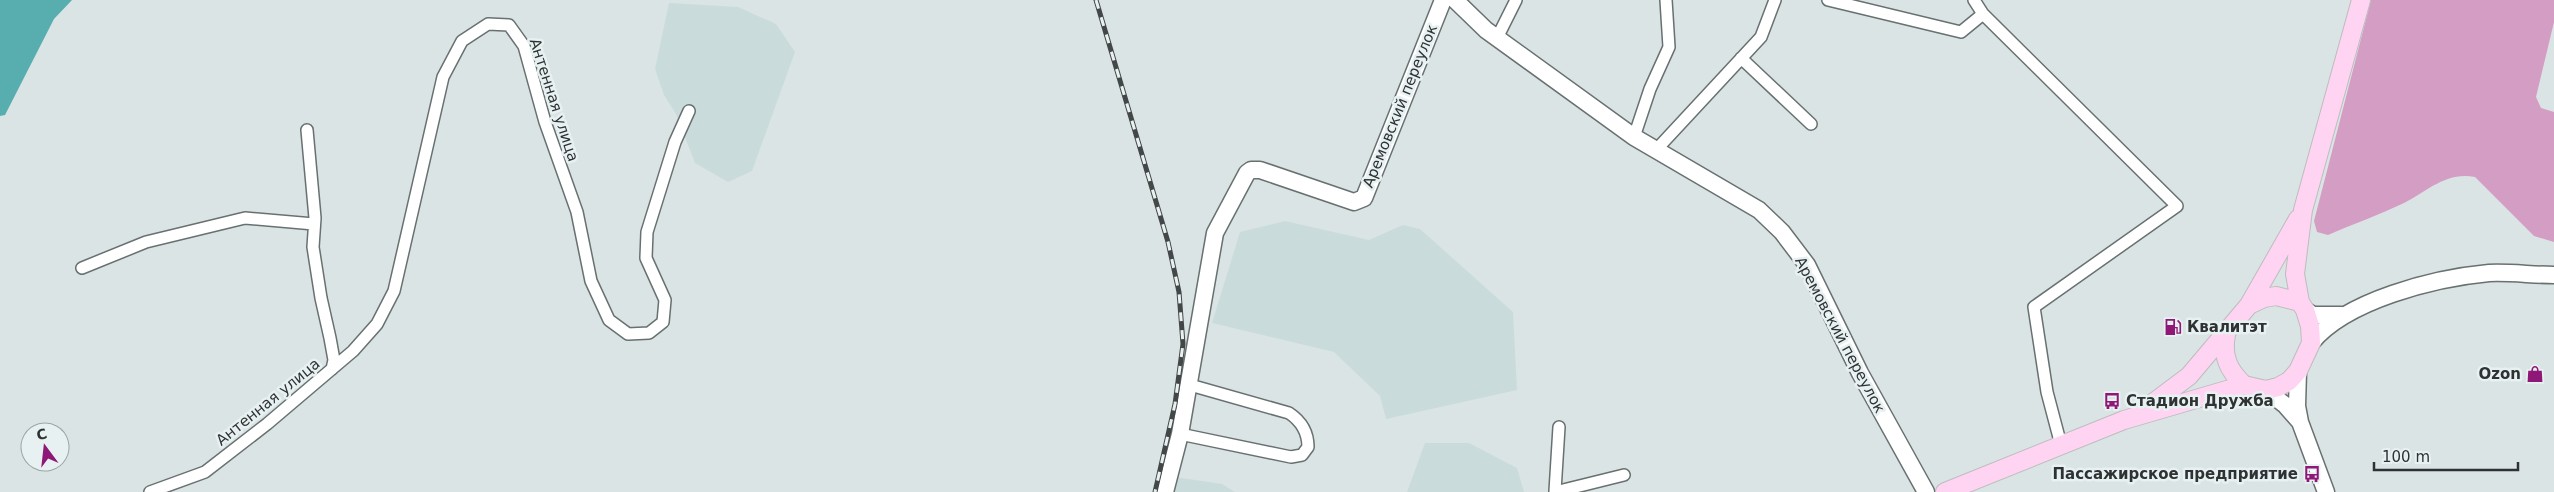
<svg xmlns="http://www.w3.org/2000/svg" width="2554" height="492" font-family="'DejaVu Sans',sans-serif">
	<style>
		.built { fill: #c9dcdb }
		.forest { fill: #d49dc3 }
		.water { fill: #58aeae }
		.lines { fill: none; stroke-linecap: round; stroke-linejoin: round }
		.street-casing { stroke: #687070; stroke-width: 14 }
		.secondary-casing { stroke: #687070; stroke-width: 19 }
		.primary-casing { stroke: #bcbdbd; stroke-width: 20 }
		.street { stroke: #fff; stroke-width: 11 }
		.secondary { stroke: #fff; stroke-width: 16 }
		.primary { stroke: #ffd3f2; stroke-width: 18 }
		.rail-casing { stroke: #444747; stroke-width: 5 }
		.rail { stroke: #e8f1f1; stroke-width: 3; stroke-dasharray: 9; stroke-linecap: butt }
		.labels { text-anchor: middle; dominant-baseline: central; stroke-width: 5; stroke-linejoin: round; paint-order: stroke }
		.street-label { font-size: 15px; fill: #2f3232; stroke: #e8f1f1 }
		.poi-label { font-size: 15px; font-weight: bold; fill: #2f3232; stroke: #e8f1f1; text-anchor: start }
	</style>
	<rect width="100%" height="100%" fill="#dbe4e4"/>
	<!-- built -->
	<path class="built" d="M669 3 738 7 776 24 795 52 752 171 728 182 695 163 676 114 664 95 655 69Z
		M1285 221 1369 240 1403 225 1420 229 1513 312 1517 390 1386 419 1380 396 1334 352 1212 323 1240 232Z
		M1425 443H1469L1517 468 1524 492H1407Z
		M1175 477 1222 484 1235 492H1171Z"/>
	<!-- forest -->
	<path class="forest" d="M2371 0H2554V22L2536 97 2541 108 2554 112V242L2534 236 2475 177C2447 171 2427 191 2404 203 2379 215 2353 224 2328 235L2317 232 2314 221Z"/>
	<!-- water -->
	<path class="water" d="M0 0H72L54 19 5 115 0 116Z"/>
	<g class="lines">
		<!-- street casing -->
		<g class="street-casing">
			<path id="street" d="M1828 0 1961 32 1983 14
				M1974 0 1983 14 2177 206 2034 307 2047 392 2061 445
				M1497 38 1516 0
				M1741 58 1811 124
				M307 130 315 218 313 247 321 298 330 338 334 360 332 369
				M1634 137 1650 89 1669 47 1666 0
				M1656 150 1761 37 1775 0
				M82 268 146 242 245 218 314 224
				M1180 434 1291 457 1302 455 1308 447C1308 433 1301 421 1289 413L1190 385
				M1555 491 1559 427
				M150 492 205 472 267 424 353 351 377 324 394 291 443 77 462 41 488 24 509 25 524 46 545 122 577 212 591 281 609 320 628 334 649 333 663 322 665 300 646 258 647 232 675 142 689 111
				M1555 492 1624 475"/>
		</g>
		<!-- secondary casing -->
		<g class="secondary-casing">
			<path id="secondary" d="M1455 0 1486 30 1634 137 1759 210 1782 232 1807 265 1860 373 1926 492
				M2305 310 2313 315H2342
				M2311 343C2346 300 2435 278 2489 273 2510 272 2533 275 2554 275
				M2298 371 2297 406 2300 422 2326 492
				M2266 390 2285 405 2300 422
				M1165 492 1180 434 1215 233 1247 173 1251 170H1260L1354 202 1364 198 1443 0"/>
		</g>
		<!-- primary casing -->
		<g class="primary-casing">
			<path id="primary" d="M2249 305 2298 219
				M2226 335C2222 356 2228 370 2244 385
				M2149 406 2189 376 2249 305 2264 298 2276 296 2300 302
				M1945 492 2124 420 2244 385 2266 390 2278 387 2289 381 2298 371 2311 343 2310 326 2305 310 2300 302 2295 274 2303 210 2361 0"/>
		</g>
		<!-- street -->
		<use href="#street" class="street"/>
		<!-- secondary -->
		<use href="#secondary" class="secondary"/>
		<!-- primary -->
		<use href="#primary" class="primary"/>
		<!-- rail casing -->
		<g class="rail-casing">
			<path id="rail" d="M1096 0 1168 242 1179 292 1183 344 1175 404 1155 492"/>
		</g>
		<!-- rail -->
		<use href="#rail" class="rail"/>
	</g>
	<!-- icons -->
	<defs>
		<g id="fuel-bare" transform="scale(1.35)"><path d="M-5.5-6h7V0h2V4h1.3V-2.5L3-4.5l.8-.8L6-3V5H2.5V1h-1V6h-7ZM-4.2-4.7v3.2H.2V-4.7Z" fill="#8f1777" stroke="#e8f1f1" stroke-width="2.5" paint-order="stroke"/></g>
		<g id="shop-bare" transform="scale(1.35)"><path d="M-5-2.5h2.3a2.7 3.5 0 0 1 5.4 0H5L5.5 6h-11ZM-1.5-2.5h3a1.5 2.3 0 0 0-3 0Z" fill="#8f1777" stroke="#e8f1f1" stroke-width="2.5" paint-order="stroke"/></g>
		<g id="bus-bare" transform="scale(1.35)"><path d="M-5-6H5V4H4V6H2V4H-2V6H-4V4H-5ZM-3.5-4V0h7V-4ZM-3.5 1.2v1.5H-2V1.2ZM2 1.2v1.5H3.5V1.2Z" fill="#8f1777" stroke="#e8f1f1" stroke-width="2.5" paint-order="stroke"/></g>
	</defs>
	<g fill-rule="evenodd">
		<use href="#fuel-bare" x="2173" y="327"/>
		<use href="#shop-bare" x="2535" y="374"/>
		<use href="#bus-bare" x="2112" y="401"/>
		<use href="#bus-bare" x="2312" y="474"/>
	</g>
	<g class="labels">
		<!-- street labels -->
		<g class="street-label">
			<text transform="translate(554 100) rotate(72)">Антенная улица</text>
			<text transform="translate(1400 106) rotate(-68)">Аремовский переулок</text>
			<text transform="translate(1840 335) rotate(62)">Аремовский переулок</text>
			<text transform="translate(268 402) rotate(-39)">Антенная улица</text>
		</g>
		<!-- poi labels -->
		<g class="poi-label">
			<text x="2187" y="327">Квалитэт</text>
			<text x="2521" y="374" text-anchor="end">Ozon</text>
			<text x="2126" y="401">Стадион Дружба</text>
			<text x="2298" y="474" text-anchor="end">Пассажирское предприятие</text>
		</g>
	</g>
	<!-- north arrow -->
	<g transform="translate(45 447) rotate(345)"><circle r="24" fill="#e8f1f1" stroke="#9ea5a5"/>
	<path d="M0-4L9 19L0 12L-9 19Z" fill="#8f1777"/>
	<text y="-8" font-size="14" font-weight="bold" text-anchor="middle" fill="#2f3232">С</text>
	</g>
	<!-- scale -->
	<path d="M2374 462v8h144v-8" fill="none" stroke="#2f3232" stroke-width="2.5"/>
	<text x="2382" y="462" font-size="15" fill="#2f3232" stroke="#e8f1f1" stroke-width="4" paint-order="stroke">100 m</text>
</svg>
